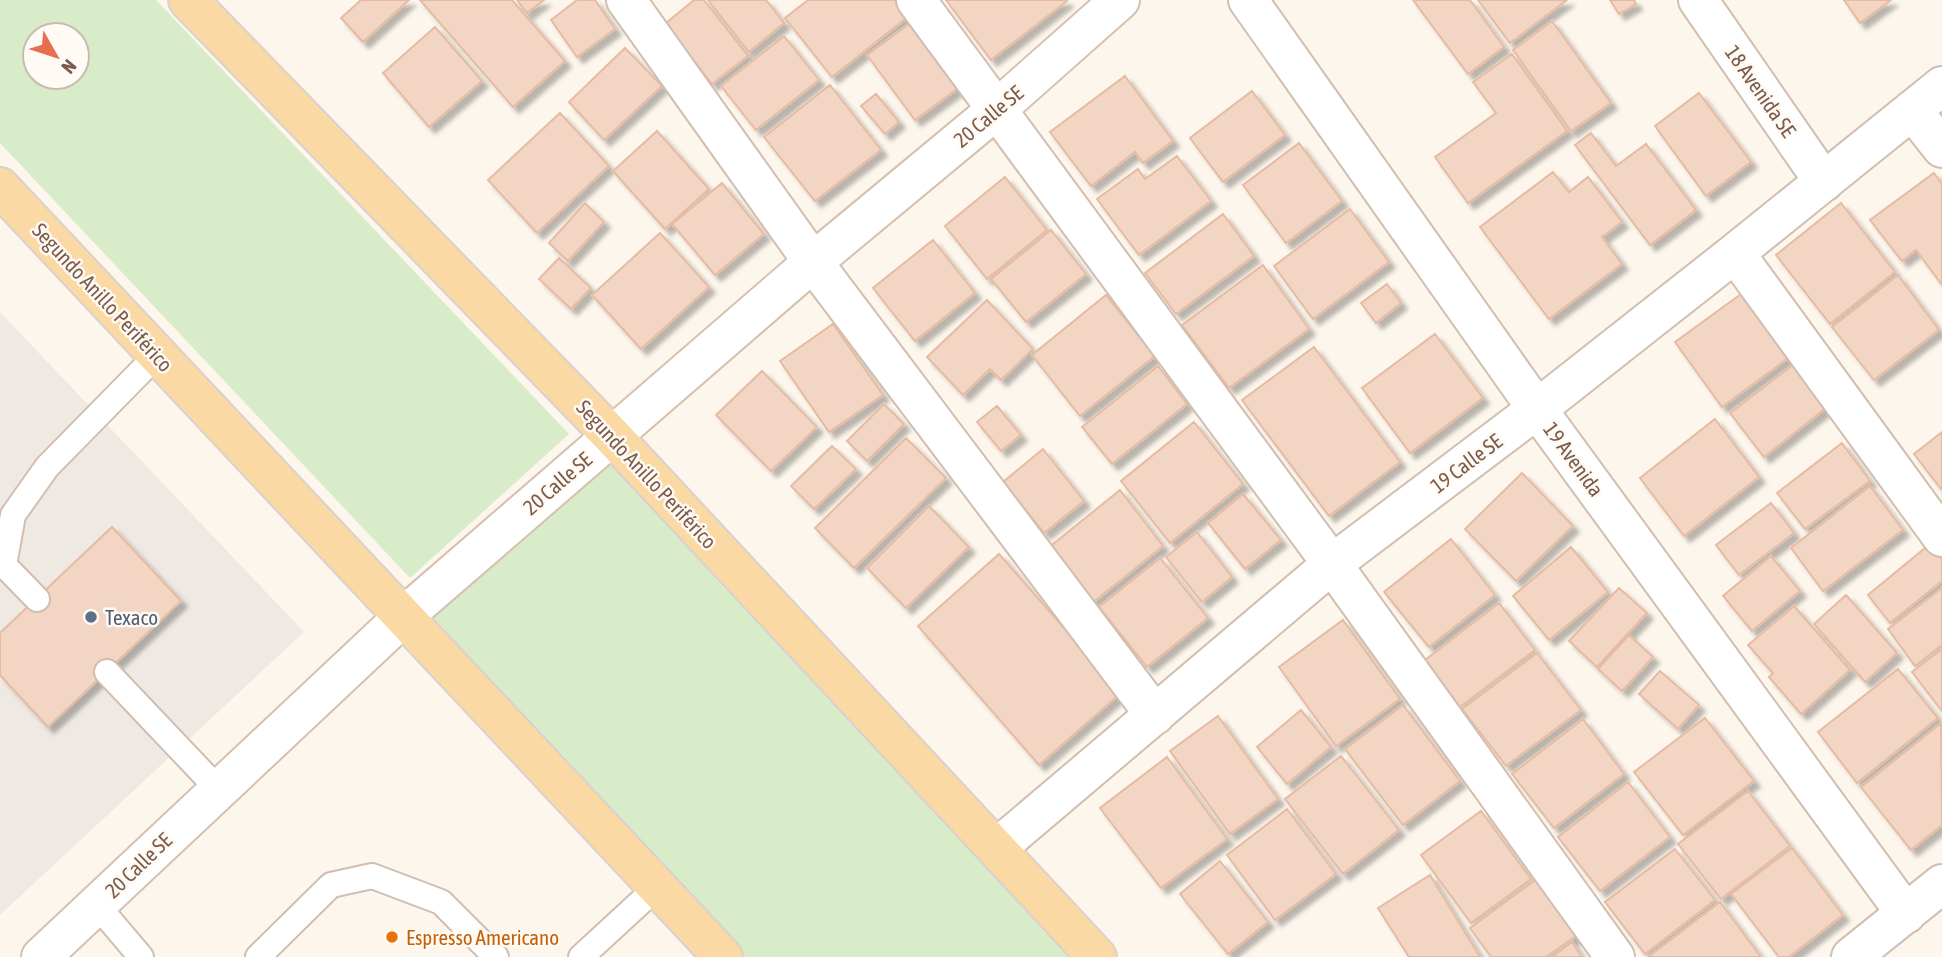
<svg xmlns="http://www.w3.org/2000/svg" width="1942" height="957" font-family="'Asap Condensed',sans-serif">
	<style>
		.industrial { fill: #efe9e4 }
		.green { fill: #d8ecc9; fill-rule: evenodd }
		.building { fill: #f3d5c3; stroke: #e6bba3; stroke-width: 2; filter: url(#shadow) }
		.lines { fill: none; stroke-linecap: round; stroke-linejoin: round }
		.lane-casing { stroke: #d1beb0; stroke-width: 28 }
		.street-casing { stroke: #d1beb0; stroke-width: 42 }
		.secondary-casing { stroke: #d6c0b0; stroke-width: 42 }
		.primary-casing { stroke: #dad1cd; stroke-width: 42 }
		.lane { stroke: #fff; stroke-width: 24 }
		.street { stroke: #fff; stroke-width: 38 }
		.secondary { stroke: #fff; stroke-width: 38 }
		.primary { stroke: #fbd9a5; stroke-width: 38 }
		.service-dot { fill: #5c6f8a; stroke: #fffaf3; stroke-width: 2.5 }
		.food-dot { fill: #e8710a; stroke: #fffaf3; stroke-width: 2.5 }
		.labels { text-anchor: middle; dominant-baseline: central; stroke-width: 5; stroke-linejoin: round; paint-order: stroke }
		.street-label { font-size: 21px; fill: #7a5c4d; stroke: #fffaf3 }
		.service-label { font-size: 21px; fill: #4e5e75; stroke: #fffaf3; text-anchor: start }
		.food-label { font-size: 21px; fill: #c56008; stroke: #fffaf3; text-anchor: start }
	</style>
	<defs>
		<filter id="shadow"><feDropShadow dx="6" dy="6" stdDeviation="2" flood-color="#0004"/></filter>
	</defs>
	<rect width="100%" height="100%" fill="#fdf6ec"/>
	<!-- industrial -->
	<path class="industrial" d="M0 312 304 632 0 915Z"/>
	<!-- green -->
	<path class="green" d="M0 0H156L569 434 410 578 0 143ZM77 35V77H35V35Z
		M613 450 1092 957H723L416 616Z"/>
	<!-- building -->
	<path class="building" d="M361 0H409L363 42 341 18Z
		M420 0H512L565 61 513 107Z
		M517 0H544L527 13Z
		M577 0H595L615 29 577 57 551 20Z
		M694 0H704L748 56 712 84 665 24Z
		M708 0H766L784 23 749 52Z
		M808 0H896L909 16 832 77 785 18Z
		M946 0H1066L1067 1 991 60Z
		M1413 0H1470L1504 47 1468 74Z
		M1478 0H1567L1510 43Z
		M1610 0H1634L1636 4 1619 14Z
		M1844 0H1891L1860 23Z
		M1552 21 1611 103 1571 131 1513 50Z
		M909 24 957 89 915 120 867 55Z
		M435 27 482 81 429 127 383 73Z
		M784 36 819 80 756 130 721 86Z
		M625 48 662 86 604 140 569 102Z
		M1512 54 1567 131 1468 203 1435 157 1496 113 1473 82Z
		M1125 76 1173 141 1143 163 1135 152 1091 186 1050 132Z
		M830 85 881 150 815 201 764 137Z
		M1252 91 1285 135 1223 182 1190 138Z
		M1699 93 1751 162 1706 196 1655 126Z
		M876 94 899 122 885 134 861 106Z
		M560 113 609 166 537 233 488 180Z
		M657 131 709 189 665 229 613 171Z
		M1591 133 1616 166 1646 144 1696 210 1650 245 1575 145Z
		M1299 143 1342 201 1286 243 1243 185Z
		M1177 156 1211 201 1139 255 1097 199 1138 169 1145 179Z
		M1553 172 1569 192 1588 177 1622 222 1602 237 1622 264 1549 319 1480 227Z
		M1934 173 1942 184V285L1916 250 1902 261 1870 220Z
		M1005 177 1047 230 987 279 945 226Z
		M722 183 764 234 715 275 672 224Z
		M585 203 604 222 568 261 549 243Z
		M1841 203 1895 272 1830 324 1776 255Z
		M1350 209 1389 262 1313 319 1274 266Z
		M1223 214 1254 256 1176 314 1145 273Z
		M1051 230 1086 274 1026 322 991 279Z
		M660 233 709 287 641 349 592 295Z
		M933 240 975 293 915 341 873 288Z
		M559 258 591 288 571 309 539 279Z
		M1263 265 1309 329 1229 388 1182 325Z
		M1898 275 1939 330 1874 380 1832 327Z
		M1387 284 1401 303 1376 323 1361 303Z
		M1744 292 1791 356 1722 407 1675 342Z
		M1106 295 1155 356 1080 416 1032 355Z
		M987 300 1033 349 1001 380 990 369 963 395 927 357Z
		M833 324 883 395 829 432 780 361Z
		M1435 334 1483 398 1410 453 1362 388Z
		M1314 347 1400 462 1329 516 1242 400Z
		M1798 361 1831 404 1764 457 1730 413Z
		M1158 366 1187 404 1112 464 1082 427Z
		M762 371 817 427 771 471 716 415Z
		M884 404 904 424 867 461 847 441Z
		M997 406 1021 435 1001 451 977 422Z
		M1715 419 1759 477 1684 536 1640 478Z
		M1194 422 1243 484 1170 543 1121 481Z
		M1942 432V490L1914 454Z
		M906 438 946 478 854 568 815 528Z
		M1842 443 1870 481 1805 529 1777 493Z
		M832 446 856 469 814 509 791 486Z
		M1043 449 1084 501 1044 533 1003 482Z
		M1522 473 1573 526 1516 581 1465 529Z
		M1870 486 1903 530 1823 591 1791 548Z
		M1120 490 1163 546 1091 604 1047 549Z
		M1243 494 1281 540 1245 569 1208 523Z
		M1771 503 1794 533 1739 575 1716 545Z
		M929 506 969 547 906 608 867 568Z
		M112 527 181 601 48 727 0 675V633Z
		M1197 532 1232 577 1202 602 1166 557Z
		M1451 539 1495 595 1429 647 1384 592Z
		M1930 544 1942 559V581L1890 623 1868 595Z
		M1571 547 1608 592 1549 640 1513 596Z
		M999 554 1121 693 1039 765 918 626Z
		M1771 556 1800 591 1752 631 1723 596Z
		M1160 558 1208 618 1147 667 1099 607Z
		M1619 588 1647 613 1597 667 1569 641Z
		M1942 588V645L1915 666 1888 629Z
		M1846 595 1897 653 1865 682 1814 624Z
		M1499 603 1535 650 1460 707 1425 660Z
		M1794 606 1850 670 1801 714 1769 677 1773 673 1748 645Z
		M1343 620 1400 699 1336 746 1279 667Z
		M1629 635 1653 657 1622 691 1598 669Z
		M1942 649V711L1912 672Z
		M1537 653 1581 710 1506 766 1462 709Z
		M1898 669 1938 718 1857 783 1818 732Z
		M1660 671 1699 705 1678 729 1639 694Z
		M1403 705 1460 781 1403 825 1345 749Z
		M1301 710 1331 747 1287 784 1257 747Z
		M1218 716 1278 799 1230 834 1170 751Z
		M1705 718 1754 781 1683 835 1634 772Z
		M1583 719 1624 774 1554 828 1512 774Z
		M1941 723 1942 825 1911 850 1861 787Z
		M1341 756 1399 830 1343 874 1285 799Z
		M1167 757 1227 839 1161 888 1100 808Z
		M1628 782 1670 837 1600 891 1558 837Z
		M1748 791 1790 846 1721 899 1678 844Z
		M1287 809 1336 874 1275 920 1227 855Z
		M1481 811 1531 879 1471 923 1421 855Z
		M1792 848 1843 915 1789 957H1779L1731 894Z
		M1675 849 1715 900 1645 954 1605 902Z
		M1220 861 1268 922 1228 954 1180 894Z
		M1430 875 1480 957H1409L1378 908Z
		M1535 880 1576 936 1546 957H1491L1470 928Z
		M1720 902 1761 957H1648Z
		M1572 942 1582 957H1552Z"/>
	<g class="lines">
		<!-- lane casing -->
		<g class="lane-casing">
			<path id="lane" d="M37 599 4 565 13 515 47 467 157 355
				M107 672 218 789
				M97 905 141 957
				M258 957 331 885 372 876 441 902 496 957
				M581 957 657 887"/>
		</g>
		<!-- street casing -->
		<g class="street-casing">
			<path id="street" d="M626 0 813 262 1155 715
				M916 0 1332 564 1615 957
				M1248 0 1537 409 1906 914
				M1698 0 1824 182
				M1912 110 1942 148
				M1735 253 1942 537
				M997 848 1332 564 1537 409 1735 253 1942 86
				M1851 957 1942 884"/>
		</g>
		<!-- secondary casing -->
		<g class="secondary-casing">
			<path id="secondary" d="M41 957 403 617 813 262 996 110 1120 0"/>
		</g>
		<!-- primary casing -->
		<g class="primary-casing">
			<path id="primary" d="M188 0 612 436 1097 957
				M0 187 723 957"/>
		</g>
		<!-- lane -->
		<use href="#lane" class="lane"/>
		<!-- street -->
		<use href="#street" class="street"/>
		<!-- secondary -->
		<use href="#secondary" class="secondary"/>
		<!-- primary -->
		<use href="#primary" class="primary"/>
	</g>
	<!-- markers -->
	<circle class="service-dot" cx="91" cy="617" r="7"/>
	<circle class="food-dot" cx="392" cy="937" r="7"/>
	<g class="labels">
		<!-- street labels -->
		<g class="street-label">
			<text transform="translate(1761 91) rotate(55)">18 Avenida SE</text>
			<text transform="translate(988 116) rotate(-40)">20 Calle SE</text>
			<text transform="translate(103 297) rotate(47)">Segundo Anillo Periférico</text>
			<text transform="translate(1574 459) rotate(54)">19 Avenida</text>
			<text transform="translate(1466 463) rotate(-37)">19 Calle SE</text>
			<text transform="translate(647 474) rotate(47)">Segundo Anillo Periférico</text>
			<text transform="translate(557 483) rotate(-41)">20 Calle SE</text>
			<text transform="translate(138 865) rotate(-44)">20 Calle SE</text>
		</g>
		<!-- service labels -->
		<g class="service-label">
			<text x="105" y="617">Texaco</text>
		</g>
		<!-- food labels -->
		<g class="food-label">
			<text x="406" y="937">Espresso Americano</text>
		</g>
	</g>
	<!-- north arrow -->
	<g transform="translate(56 56) rotate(129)"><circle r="33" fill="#fffaf3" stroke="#cabbb1" stroke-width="2"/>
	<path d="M0-5L12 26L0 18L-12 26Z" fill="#e76f51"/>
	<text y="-10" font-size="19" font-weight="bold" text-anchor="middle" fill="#7a5c4d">N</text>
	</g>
</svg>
